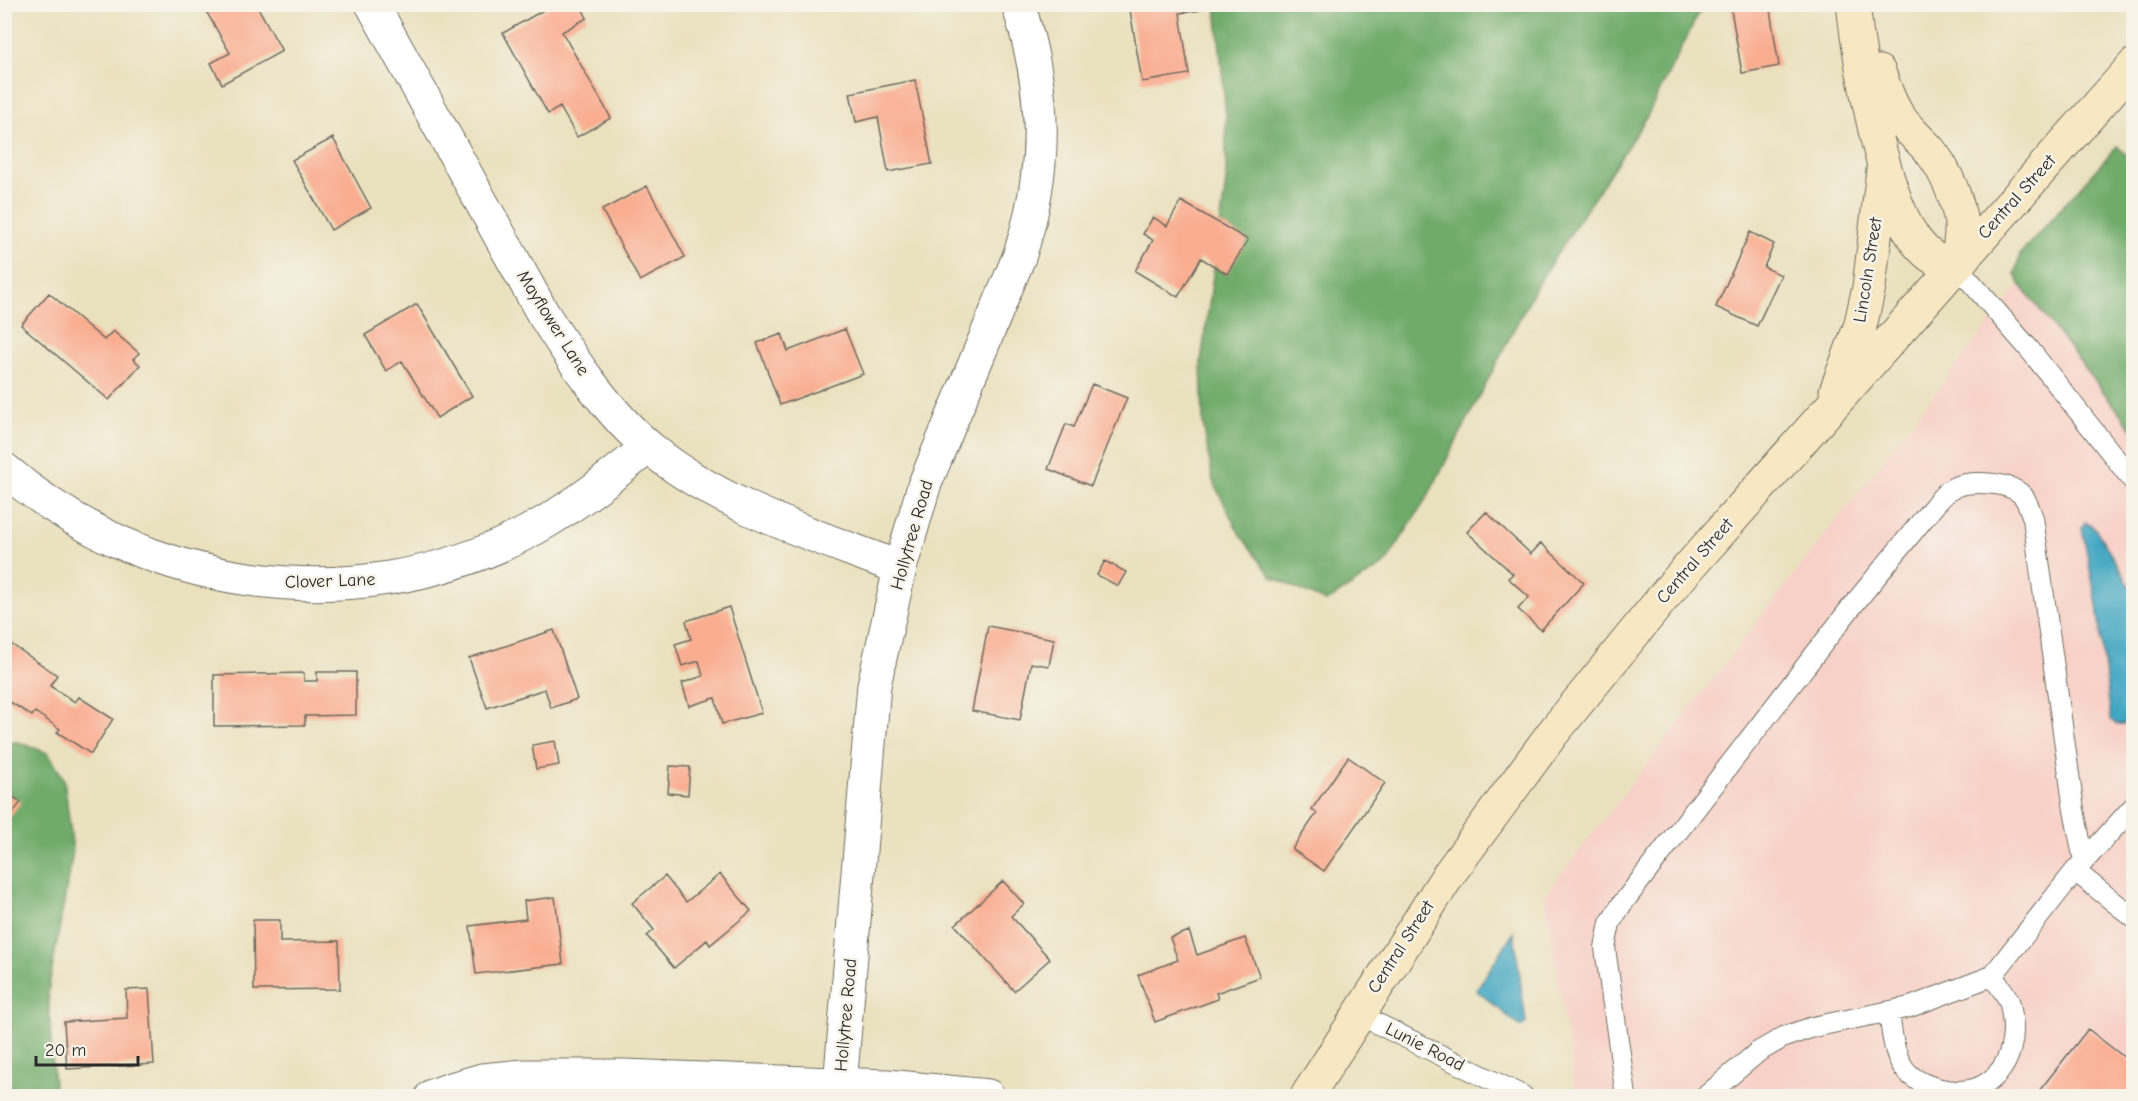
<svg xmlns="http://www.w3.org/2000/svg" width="2138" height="1101" font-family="'Comic Neue',sans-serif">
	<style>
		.built { fill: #f7d1c8 }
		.forest { fill: #70ab6b; stroke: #4e6b4b; stroke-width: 1.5 }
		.water { fill: #42a7c2; stroke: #366976; stroke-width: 1.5 }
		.building { fill: #f9ad91 }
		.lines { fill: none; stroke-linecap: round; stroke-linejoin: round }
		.lane-casing { stroke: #6e6b5f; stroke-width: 22 }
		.street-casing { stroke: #6e6b5f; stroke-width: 35 }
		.secondary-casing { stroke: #6e6b5f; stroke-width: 35 }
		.lane { stroke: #fff; stroke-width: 20 }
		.street { stroke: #fff; stroke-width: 33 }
		.secondary { stroke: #f7e8c3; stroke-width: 33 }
		.labels { text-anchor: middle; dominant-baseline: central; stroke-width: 5; stroke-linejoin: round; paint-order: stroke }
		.street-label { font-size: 18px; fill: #2b2b2b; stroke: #f7f3e8 }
	</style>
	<rect width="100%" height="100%" fill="#f7f3e8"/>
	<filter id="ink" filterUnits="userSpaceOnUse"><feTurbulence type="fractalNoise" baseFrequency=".0167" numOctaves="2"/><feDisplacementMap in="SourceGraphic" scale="12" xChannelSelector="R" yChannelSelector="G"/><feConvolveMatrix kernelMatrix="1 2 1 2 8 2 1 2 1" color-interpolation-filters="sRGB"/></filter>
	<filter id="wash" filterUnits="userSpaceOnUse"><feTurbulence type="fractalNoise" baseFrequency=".008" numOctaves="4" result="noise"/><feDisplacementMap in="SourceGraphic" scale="24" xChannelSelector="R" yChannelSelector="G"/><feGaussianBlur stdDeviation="1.35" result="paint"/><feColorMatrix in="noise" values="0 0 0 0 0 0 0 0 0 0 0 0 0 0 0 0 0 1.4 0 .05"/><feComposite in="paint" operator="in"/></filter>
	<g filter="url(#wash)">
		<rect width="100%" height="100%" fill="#eae1bf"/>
		<!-- built -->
		<path class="built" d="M2020 284 2133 430V1096H1576L1545 895Z"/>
		<!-- forest -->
		<path class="forest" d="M1216 5H1703L1646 118 1537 285 1427 498 1385 564 1326 602 1272 577 1239 533 1213 481 1203 423 1201 362 1226 182V117Z
			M2117 146 2133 161V430L2020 284 2015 274 2020 254Z
			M18 742 48 753 64 779 73 851 48 992 54 1086 52 1096H5L4 743Z"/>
		<!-- water -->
		<path class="water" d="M2085 522 2095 528 2133 591V710L2124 724H2116L2111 720 2097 605 2082 528Z
			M1514 932 1526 1023 1521 1027 1476 990Z"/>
		<g id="blocks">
			<!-- building -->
			<path class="building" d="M202 4H256L282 51 222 84 211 63 230 53Z
				M554 4H580L587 18 562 32 611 118 577 137 560 107 548 114 503 33Z
				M1129 4H1200L1201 10 1180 13 1189 74 1142 82Z
				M1730 4H1769L1779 66 1742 73Z
				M915 80 932 164 888 172 878 117 856 122 850 93Z
				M333 138 371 208 331 230 292 160Z
				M647 186 685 257 640 281 602 210Z
				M1181 201 1248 240 1227 274 1201 258 1178 297 1135 271 1153 240 1143 234 1153 217 1167 226Z
				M1750 232 1774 244 1764 267 1781 275 1757 326 1716 307Z
				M49 293 104 340 113 331 139 353 133 359 140 365 109 400 21 325Z
				M417 304 472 396 437 418 402 361 386 371 365 335Z
				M845 329 863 374 780 405 757 343 782 334 788 351Z
				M1092 384 1127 398 1091 486 1048 469 1066 424 1074 427Z
				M1486 512 1531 554 1541 543 1584 583 1541 630 1518 609 1529 597 1508 578 1513 574 1467 532Z
				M1105 561 1126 572 1118 586 1097 575Z
				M729 607 762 713 722 724 715 698 689 706 682 683 703 676 699 661 682 666 675 644 691 639 686 621Z
				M988 626 1054 639 1049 666 1031 663 1020 720 972 711Z
				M554 630 577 699 551 708 545 689 487 708 469 658Z
				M8 642 57 675 50 686 75 702 79 697 113 719 91 754 57 732 60 729 35 712 32 716 4 698V648Z
				M317 672H356V715L305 716V725L214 726V675L304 673V681H317Z
				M555 741 559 765 536 769 532 745Z
				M1348 757 1385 783 1324 871 1292 849 1317 813 1312 809Z
				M670 766 690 767 688 795 668 793Z
				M4 791 21 802 4 825Z
				M720 874 751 911 710 945 707 940 674 968 647 936 654 930 632 903 665 876 686 902Z
				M1003 881 1024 904 1011 916 1050 959 1014 991 955 925Z
				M555 897 563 964 476 974 470 926 526 919 524 901Z
				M253 920H280V942L339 941 340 989 254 990Z
				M1189 931 1197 955 1245 938 1260 977 1216 993 1218 999 1155 1022 1138 975 1178 960 1170 938Z
				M149 989 154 1064 67 1069 64 1022 127 1018 126 990Z
				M2088 1029 2134 1065V1096H2035Z"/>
		</g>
	</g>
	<g filter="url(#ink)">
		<use href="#blocks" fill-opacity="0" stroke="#6e6b5f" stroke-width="1.5"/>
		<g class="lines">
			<!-- lane casing -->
			<g class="lane-casing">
				<path id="lane" d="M1956 265 2030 350 2134 482
					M2075 871 2134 918
					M1889 1013C1892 1032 1893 1058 1908 1073 1916 1081 1930 1087 1941 1089 1989 1100 2019 1063 2012 1016 2011 1011 2011 1004 2008 999 2004 991 1997 983 1992 976
					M1358 1014 1523 1096
					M1626 1096 1605 948 1610 923 1622 904 1849 610 1934 506C1940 499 1946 491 1955 487 1972 480 2011 482 2023 496 2028 502 2030 511 2033 518L2074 810 2084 861
					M1706 1096 1758 1052 1784 1037 1813 1027 1910 1007 1992 976 2075 871 2134 806"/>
			</g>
			<!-- street casing -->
			<g class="street-casing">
				<path id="street" d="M372 4 542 312C571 358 608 413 650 448 721 507 815 535 900 568
					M4 469C146 591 354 620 522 535 568 512 608 479 648 447
					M840 1085 874 685 900 568 924 486 1019 257C1048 169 1047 93 1018 4
					M432 1096 451 1089 482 1080 524 1076H623L887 1086 988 1096"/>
			</g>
			<!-- secondary casing -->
			<g class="secondary-casing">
				<path id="secondary" d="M1853 4C1859 60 1884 208 1921 247 1932 259 1941 263 1956 265
					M1879 72C1884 86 1889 101 1897 114 1906 129 1920 139 1931 152 1946 171 1958 200 1961 224 1962 238 1959 251 1956 265
					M1836 391 1860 327 1869 287 1883 170
					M1307 1096 1449 874 1552 734 1674 584 2134 65"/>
			</g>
			<!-- lane -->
			<use href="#lane" class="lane"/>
			<!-- street -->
			<use href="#street" class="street"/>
			<!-- secondary -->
			<use href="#secondary" class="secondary"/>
		</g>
	</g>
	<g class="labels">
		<!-- street labels -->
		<g class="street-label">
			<text transform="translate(2017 197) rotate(-48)">Central Street</text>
			<text transform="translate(1868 270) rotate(-81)">Lincoln Street</text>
			<text transform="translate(553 323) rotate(58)">Mayflower Lane</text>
			<text transform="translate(912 535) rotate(-74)">Hollytree Road</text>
			<text transform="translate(1695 561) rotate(-49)">Central Street</text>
			<text transform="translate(330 581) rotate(-2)">Clover Lane</text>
			<text transform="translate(1401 947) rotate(-57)">Central Street</text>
			<text transform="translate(846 1015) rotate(-85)">Hollytree Road</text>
			<text transform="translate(1425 1047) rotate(27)">Lunie Road</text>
		</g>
	</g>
	<!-- margin -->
	<rect width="2138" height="1101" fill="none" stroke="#f7f3e8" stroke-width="24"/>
	<!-- scale -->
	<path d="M36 1056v9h102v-9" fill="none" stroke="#2b2b2b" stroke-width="3"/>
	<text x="45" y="1056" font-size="18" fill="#2b2b2b" stroke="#f7f3e8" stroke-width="4.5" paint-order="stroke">20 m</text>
</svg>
